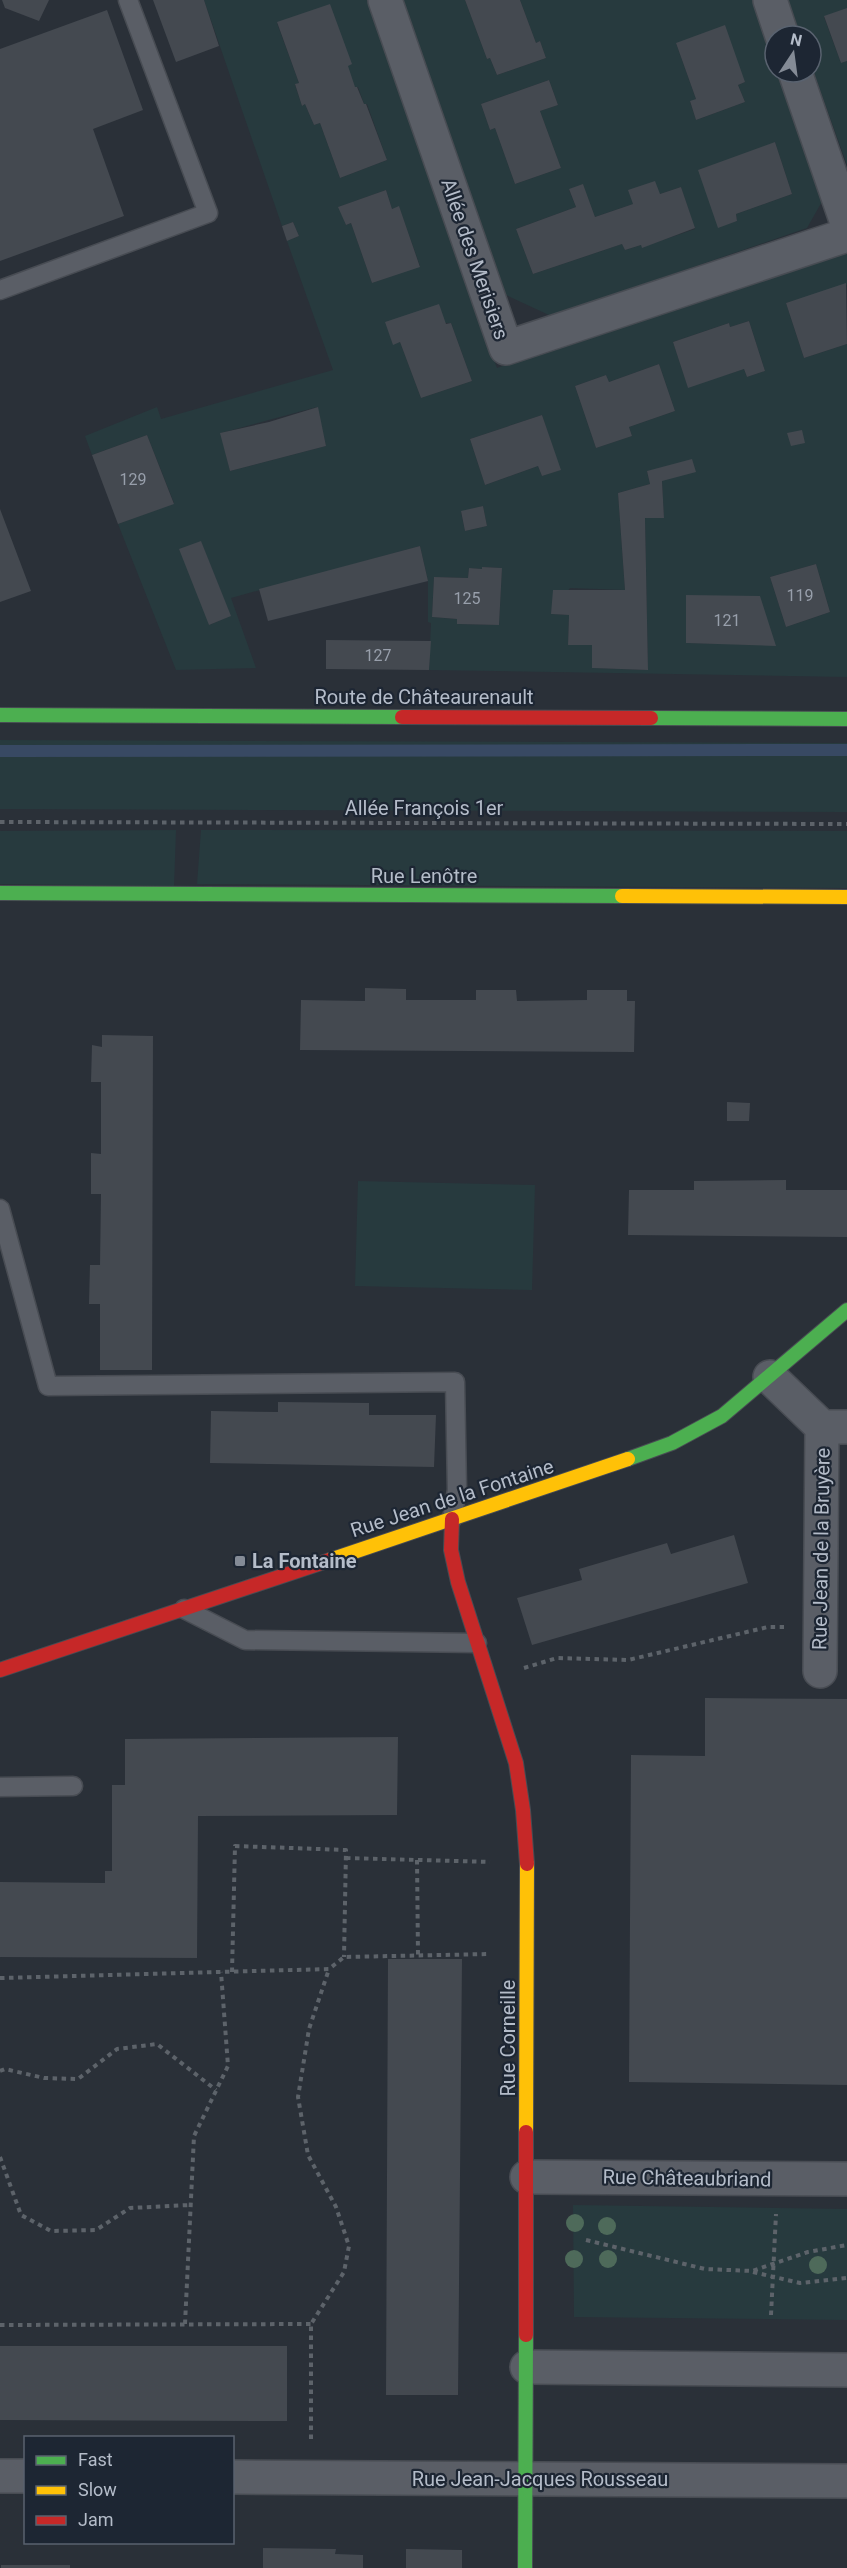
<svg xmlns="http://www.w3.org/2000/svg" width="847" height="2568" font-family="Roboto,sans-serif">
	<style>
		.green { fill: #273a3e; fill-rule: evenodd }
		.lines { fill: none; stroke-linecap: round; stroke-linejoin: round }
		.stream { stroke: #384963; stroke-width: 12 }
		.building { fill: #444950 }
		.lane-casing { stroke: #484c53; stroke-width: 21 }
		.street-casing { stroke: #484c53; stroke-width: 36 }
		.fast-casing { stroke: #484c53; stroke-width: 16 }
		.slow-casing { stroke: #484c53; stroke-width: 16 }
		.jam-casing { stroke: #484c53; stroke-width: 16 }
		.path { stroke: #5d636a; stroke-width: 4; stroke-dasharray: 4.5 4.5; stroke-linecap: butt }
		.lane { stroke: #5a5e66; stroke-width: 18 }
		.street { stroke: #5a5e66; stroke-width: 33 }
		.fast { stroke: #4caf50; stroke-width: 14 }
		.slow { stroke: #ffc107; stroke-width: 14 }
		.jam { stroke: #c62828; stroke-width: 14 }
		.tree { fill: #4e6a5a }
		.poi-dot { fill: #848b96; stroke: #1d2633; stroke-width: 2 }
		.labels { text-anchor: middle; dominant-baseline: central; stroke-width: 4.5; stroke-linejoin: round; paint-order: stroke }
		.number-label { font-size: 16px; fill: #989fab }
		.street-label { font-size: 20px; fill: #b4bcc9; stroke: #1d2633 }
		.poi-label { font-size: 20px; font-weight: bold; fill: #b4bcc9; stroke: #1d2633; text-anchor: start }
	</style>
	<rect width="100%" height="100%" fill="#2a3038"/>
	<!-- green -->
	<path class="green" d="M204 0H367L497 368 847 250V285L786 303 804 358 847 344V677L429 670 431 623 428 622V581L420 546 231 598 256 668 176 670 118 524 174 503 147 435 92 455 85 436 157 407 161 419 333 370 287 241 299 236 293 222 282 226ZM277 23 355 87H358L364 104H367L387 160 340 178 320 123 314 125 305 104 302 106 295 85 299 83ZM386 190 392 209 399 207 420 266 372 283 351 223 346 225 339 207ZM749 321 765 371 747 377 744 369 688 387 673 342 729 323 730 327ZM386 322 451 323 472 381 421 398 400 342 393 344ZM659 364 675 411 629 427 632 436 596 448 575 386 606 375 609 382ZM317 407 326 446 230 471 221 433ZM542 415 560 470 542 476 538 466 485 485 470 439ZM647 471 662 481 664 518H645L648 670 593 668 592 645H568L569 615 551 614 570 588 625 590 618 493 650 484ZM483 506 487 526 465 531 461 512ZM201 542 230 616 209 625ZM816 564 830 612 786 627 770 577ZM483 567 502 568 499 625 458 624 457 619 432 617 434 577 468 578 469 568 482 569ZM686 596 775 645 687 643Z
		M401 0H465L487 59 490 58 497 75 546 58 540 41 536 43 520 0H753L775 62V72H779L824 198 807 228 551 316 506 295ZM676 43 745 82 738 85 745 102 696 120 690 102 696 99ZM549 80 558 105 540 111 561 168 515 184 495 128 490 130 481 104ZM775 142 792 194 736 214 737 221 718 227ZM583 185 595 217 633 204 629 190 660 194 681 187 695 229 642 247 641 245 625 250 622 244 533 274 516 229 576 207 569 190Z
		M788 0H847V8L824 17 841 63 847 61V165L811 65V36H801Z
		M0 740 847 743V812L0 809Z
		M176 830 174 886 0 884V831Z
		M201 830 847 831V888L197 884Z
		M358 1181 535 1185 532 1290 355 1286Z
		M573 2205 847 2209V2320L574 2317Z"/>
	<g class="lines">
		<!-- stream -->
		<path class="stream" d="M0 751 847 750"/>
	</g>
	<!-- building -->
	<path class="building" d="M2 0H49L39 21 5 8Z
		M153 0H204L219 46 176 62Z
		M465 0H520L536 43 540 41 546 58 497 75 490 58 487 59Z
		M330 4 352 64 348 66 355 87H357L364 104H366L387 160 340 178 320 123 314 125 305 104 302 106 295 84 299 83 277 22Z
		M847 8V61L841 63 824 16Z
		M107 10 143 110 93 129 124 216 0 261V49Z
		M725 25 745 82 738 85 745 102 696 120 690 101 696 99 676 43Z
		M549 80 558 105 540 111 561 168 515 184 495 128 490 130 481 104Z
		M775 142 792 194 736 214 737 221 718 228 698 170Z
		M655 181 660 194 681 187 695 228 642 248 641 245 625 250 622 244 533 274 516 229 576 207 569 189 583 184 595 217 633 204 628 190Z
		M386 190 392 209 399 206 420 267 372 283 351 223 346 225 338 207Z
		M293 222 299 236 287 241 282 226Z
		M846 283 847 344 804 358 786 303Z
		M439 304 446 324 451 323 472 381 421 398 400 342 393 345 385 322Z
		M749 321 765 371 747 377 744 369 688 388 673 342 729 323 730 327Z
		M659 364 675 411 629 427 632 436 596 448 575 386 606 375 609 382Z
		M318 407 326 446 230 471 220 433 269 422Z
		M542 415 561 470 542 476 538 466 485 485 470 439Z
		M802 430 805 443 791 446 787 433Z
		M147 435 174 504 118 524 92 455Z
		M692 459 696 472 662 481 664 518H645L648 670 592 668V645H568L569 615 551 614 553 590H625L618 493 650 484 647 471Z
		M483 506 487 526 465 531 461 511Z
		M0 509 31 591 0 602Z
		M201 541 231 616 209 625 179 549Z
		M420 546 428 581 268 621 259 589Z
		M816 564 830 612 786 627 770 577Z
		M482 567 502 568 499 625 457 624V619L432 617 434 577 468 578 469 568 482 569Z
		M686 595 760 596 776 646 686 643Z
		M326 640 431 641 429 670 326 669Z
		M365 988 406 989V1000H476V990H516L517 1001 587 1000V990H627V1001H635L634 1052 300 1050 301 1000 365 1001Z
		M102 1035 153 1036 152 1370H100V1304H89L90 1265H100L101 1194H91V1153L101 1154V1082H91L92 1045 102 1047Z
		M727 1102 750 1103 749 1121H727Z
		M786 1180V1190H847V1237L628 1235 629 1190H694V1181Z
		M278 1402 369 1403V1415H436L434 1467 210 1463 211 1411 278 1412Z
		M734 1535 748 1583 532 1645 517 1598 582 1580 579 1569 667 1543 671 1554Z
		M705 1698 847 1699V2085L629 2082 631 1755 705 1756Z
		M398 1737 397 1815 198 1816 197 1958 0 1957V1882L105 1883V1871H112V1785H125V1739Z
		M388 1959H462L458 2395H386Z
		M0 2346H287V2421L0 2420Z
		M263 2548 336 2549 335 2554 363 2555V2568H263Z
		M406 2549 462 2550V2568H406Z
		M1 2565H70V2568H1Z"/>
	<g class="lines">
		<!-- lane casing -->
		<g class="lane-casing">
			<path id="lane" d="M0 290 208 213 128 0
				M0 1209 48 1386 455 1382 457 1490 452 1519
				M184 1609 245 1640 477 1643
				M0 1787 73 1786"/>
		</g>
		<!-- street casing -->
		<g class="street-casing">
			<path id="street" d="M385 0 506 348 847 235
				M770 0 782 36
				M795 72 847 223
				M770 1377 822 1427H847
				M820 1671 822 1427
				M527 2177 847 2179
				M527 2367 847 2370
				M0 2476H26
				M232 2477 847 2481"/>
		</g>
		<!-- fast casing -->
		<g class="fast-casing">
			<path id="fast" d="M0 715 402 717
				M651 718 847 719
				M0 893 622 896
				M628 1459 672 1443 722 1416 847 1310
				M525 2568 526 2335"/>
		</g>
		<!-- slow casing -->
		<g class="slow-casing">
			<path id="slow" d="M622 896 847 897
				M330 1560 628 1459
				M526 2132 527 1864"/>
		</g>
		<!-- jam casing -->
		<g class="jam-casing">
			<path id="jam" d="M402 717 651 718
				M452 1519 451 1550 458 1582 516 1763 523 1810 527 1864
				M0 1670 330 1560
				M526 2335V2132"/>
		</g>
		<!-- path -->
		<path class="path" d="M0 822 847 824
			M524 1668 557 1658 628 1660 768 1627H784
			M346 1858 490 1862
			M417 1860 418 1955
			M232 1972 235 1846 346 1850 344 1957
			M0 1978 329 1969 344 1957 490 1954
			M0 2071 5 2069 44 2078 78 2079 117 2049 157 2044 216 2090
			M0 2157 21 2215 51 2231 96 2230 130 2208 190 2205
			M586 2240 705 2269 752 2271 808 2252 847 2245
			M753 2272 800 2283 847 2278
			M771 2315 776 2214
			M185 2324 194 2136 228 2066 221 1972
			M0 2325 311 2324
			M311 2439V2324L344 2272 349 2246 336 2207 308 2155 298 2097 309 2029 329 1969"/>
		<!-- lane -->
		<use href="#lane" class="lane"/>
		<!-- street -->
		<use href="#street" class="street"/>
		<!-- fast -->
		<use href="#fast" class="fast"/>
		<!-- slow -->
		<use href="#slow" class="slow"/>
		<!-- jam -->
		<use href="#jam" class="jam"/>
	</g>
	<!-- trees -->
	<g class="tree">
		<circle cx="575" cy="2223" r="9"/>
		<circle cx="607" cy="2226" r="9"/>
		<circle cx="574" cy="2259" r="9"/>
		<circle cx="608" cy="2259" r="9"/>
		<circle cx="818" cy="2265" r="9"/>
	</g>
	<!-- markers -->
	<rect class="poi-dot" x="234" y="1555" width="12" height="12" rx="3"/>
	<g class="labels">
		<!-- number labels -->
		<g class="number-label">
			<text x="133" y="479">129</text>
			<text x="800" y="595">119</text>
			<text x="467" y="598">125</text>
			<text x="727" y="620">121</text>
			<text x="378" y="655">127</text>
		</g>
		<!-- street labels -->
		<g class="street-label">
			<text transform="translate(475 259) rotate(71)">Allée des Merisiers</text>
			<text x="424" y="697">Route de Châteaurenault</text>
			<text x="424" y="808">Allée François 1er</text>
			<text x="424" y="876">Rue Lenôtre</text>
			<text transform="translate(452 1498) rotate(-18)">Rue Jean de la Fontaine</text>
			<text transform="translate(821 1549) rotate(-89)">Rue Jean de la Bruyère</text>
			<text transform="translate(508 2038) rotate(-90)">Rue Corneille</text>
			<text transform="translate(687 2178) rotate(1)">Rue Châteaubriand</text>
			<text x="540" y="2479">Rue Jean-Jacques Rousseau</text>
		</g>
		<!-- poi labels -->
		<g class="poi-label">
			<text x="252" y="1561">La Fontaine</text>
		</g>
	</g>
	<!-- legend -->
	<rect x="24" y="2436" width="210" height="108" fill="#1d2633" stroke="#59626f" stroke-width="1.5"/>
	<rect x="36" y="2456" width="30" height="9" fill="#4caf50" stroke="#59626f" stroke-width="1.5"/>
	<text x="78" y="2466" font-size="18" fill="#b4bcc9">Fast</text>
	<rect x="36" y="2486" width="30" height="9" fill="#ffc107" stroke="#59626f" stroke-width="1.5"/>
	<text x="78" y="2496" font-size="18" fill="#b4bcc9">Slow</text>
	<rect x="36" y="2516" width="30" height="9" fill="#c62828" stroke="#59626f" stroke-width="1.5"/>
	<text x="78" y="2526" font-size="18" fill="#b4bcc9">Jam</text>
	<!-- north arrow -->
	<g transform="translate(793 54) rotate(13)"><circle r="28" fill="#1d2633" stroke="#59626f" stroke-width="1.5"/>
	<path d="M0-4.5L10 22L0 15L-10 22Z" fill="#848b96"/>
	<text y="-9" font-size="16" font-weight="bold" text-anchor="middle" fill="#b4bcc9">N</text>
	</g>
</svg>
